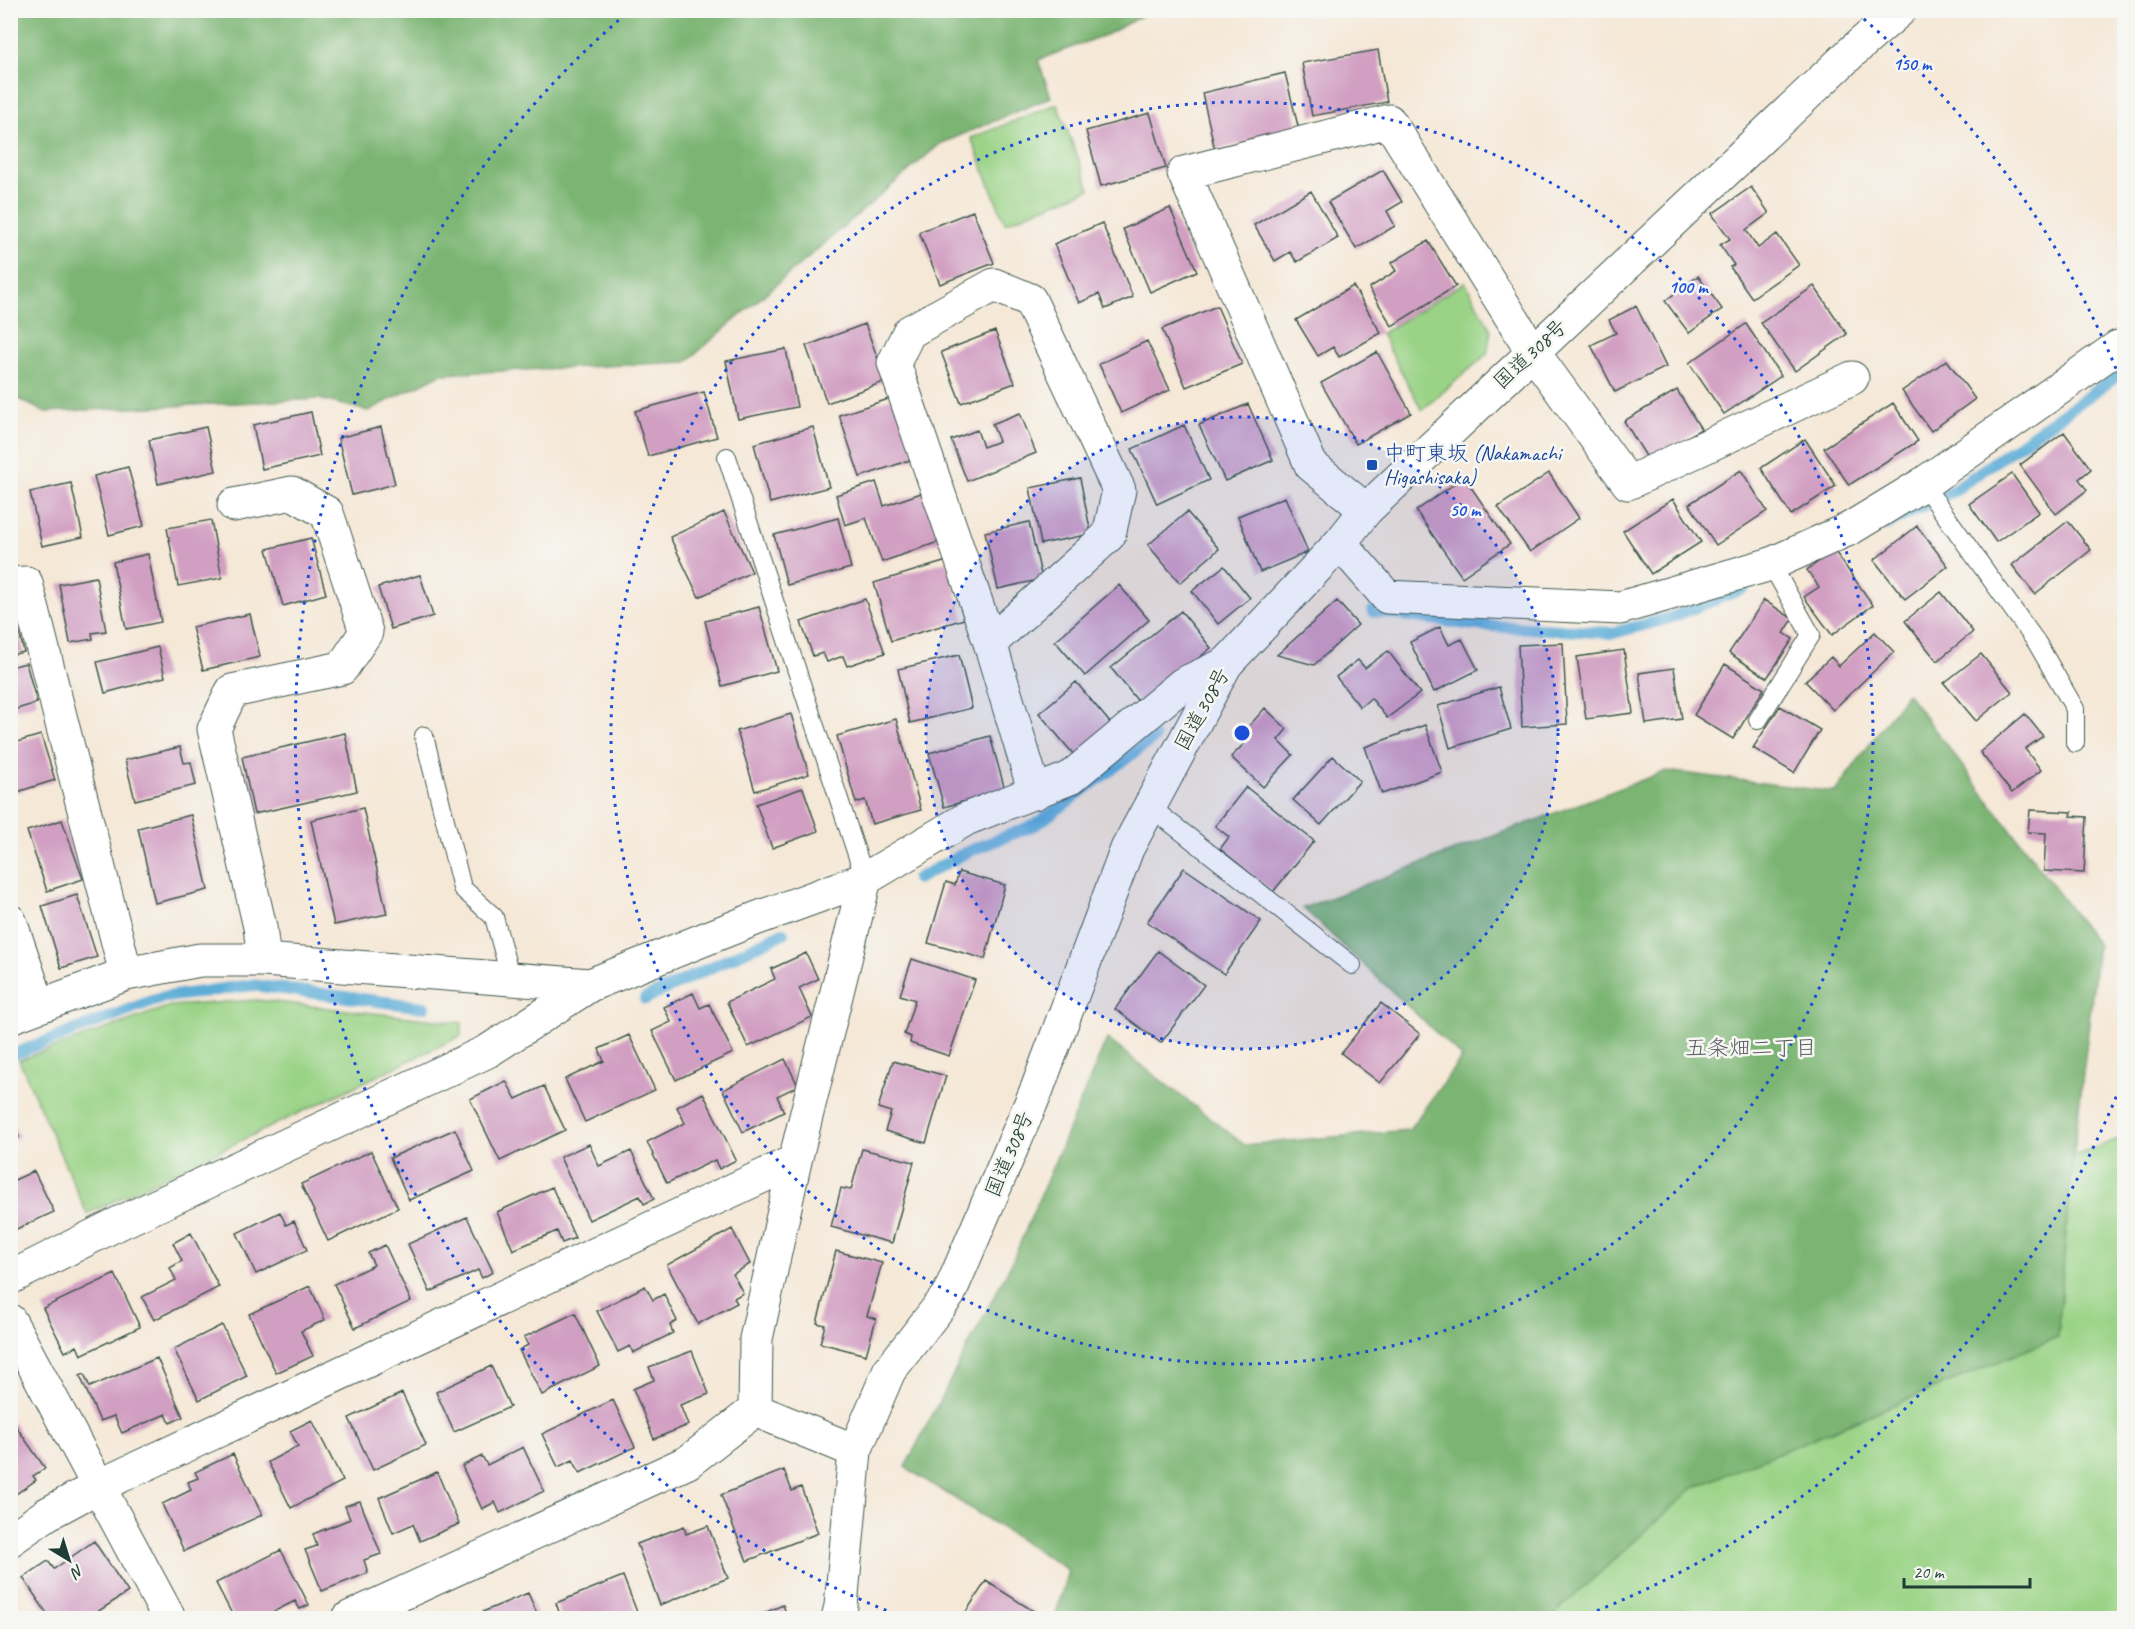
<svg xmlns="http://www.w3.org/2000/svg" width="2135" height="1629" font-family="Caveat,'Klee One',sans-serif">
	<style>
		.green { fill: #9ad386; stroke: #5c885d; stroke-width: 1.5 }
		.forest { fill: #7bb573; stroke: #4d7954; stroke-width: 1.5 }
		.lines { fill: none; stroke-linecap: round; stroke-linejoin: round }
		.stream { stroke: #5dadd7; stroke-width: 12 }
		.building { fill: #d19fc2 }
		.lane-casing { stroke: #3f574c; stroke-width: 20 }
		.street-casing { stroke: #3f574c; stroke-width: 35 }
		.highway-casing { stroke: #3f574c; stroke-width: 35 }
		.lane { stroke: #fff; stroke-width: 18 }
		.street { stroke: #fff; stroke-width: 33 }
		.highway { stroke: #fff; stroke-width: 33 }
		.ring { fill: none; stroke: #1d4ed8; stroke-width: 3; stroke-dasharray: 3 6 }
		.transit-dot { fill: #1a4fb4; stroke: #f6f6f2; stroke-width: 2 }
		.labels { text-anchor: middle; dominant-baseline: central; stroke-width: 5; stroke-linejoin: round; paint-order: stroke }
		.street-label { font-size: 21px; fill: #1f3d34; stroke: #f6f6f2 }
		.transit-label { font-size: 21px; fill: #164399; stroke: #f6f6f2; text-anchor: start }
		.neighbourhood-label { font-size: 22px; fill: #5d5f66; stroke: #f6f6f2 }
		.centre { fill: #1d4ed8; stroke: #f6f6f2; stroke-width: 3 }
		.ring-label { font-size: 18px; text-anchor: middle; font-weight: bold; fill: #1d4ed8; stroke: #f6f6f2; stroke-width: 5; stroke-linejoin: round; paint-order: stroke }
	</style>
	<rect width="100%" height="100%" fill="#f6f6f2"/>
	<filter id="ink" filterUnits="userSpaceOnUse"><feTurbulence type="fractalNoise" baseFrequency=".0167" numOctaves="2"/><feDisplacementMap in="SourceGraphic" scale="12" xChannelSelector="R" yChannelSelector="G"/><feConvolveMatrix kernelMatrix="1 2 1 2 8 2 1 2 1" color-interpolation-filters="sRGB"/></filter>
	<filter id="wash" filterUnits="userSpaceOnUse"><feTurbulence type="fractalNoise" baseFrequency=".008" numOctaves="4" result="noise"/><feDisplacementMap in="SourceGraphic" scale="24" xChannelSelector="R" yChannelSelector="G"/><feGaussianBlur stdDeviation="1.35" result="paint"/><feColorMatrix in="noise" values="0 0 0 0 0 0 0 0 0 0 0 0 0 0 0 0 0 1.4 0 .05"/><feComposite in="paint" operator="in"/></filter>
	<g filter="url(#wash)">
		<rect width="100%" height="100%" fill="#f5e8d7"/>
		<!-- green -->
		<path class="green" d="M1057 104 1090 189 1005 223 971 138Z
			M1465 282 1491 330 1487 354 1422 410 1381 334Z
			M257 1000 462 1023 461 1036 87 1214 19 1060 170 1006Z
			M2124 1137V1618H1314L1927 1211Z"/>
		<!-- forest -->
		<path class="forest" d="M10 11 11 10 1150 11 1110 33 1038 60 1051 97 940 144 686 362 441 374 368 411 319 399 44 412 11 395Z
			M1907 693 2098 945 2069 1194 2058 1337 1693 1488 1550 1618H1055L1068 1570 905 1467 1012 1262 1107 1039 1245 1145 1409 1130 1462 1057 1303 908 1666 771 1835 792Z"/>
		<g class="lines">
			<!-- stream -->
			<path class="stream" d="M1886 525 1953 491 2124 371
				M1373 611 1475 625 1613 633 1669 618 1744 588
				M917 879 967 852 1037 824 1154 738
				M645 999 783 933
				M14 1054 159 998 252 985 424 1007"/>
		</g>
		<g id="blocks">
			<!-- building -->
			<path class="building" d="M1378 50 1387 102 1312 116 1302 63Z
				M1285 73 1299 130 1215 150 1202 93Z
				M1150 113 1166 168 1101 186 1086 131Z
				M1383 170 1402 202 1387 211 1395 226 1356 249 1328 202Z
				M1751 187 1769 213 1746 230 1758 248 1777 234 1799 265 1752 298 1730 267 1734 265 1720 245 1730 239 1712 214Z
				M1311 191 1338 238 1297 262 1290 252 1275 261 1254 225Z
				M1170 208 1197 271 1150 292 1123 229Z
				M973 211 994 263 940 284 919 232Z
				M1102 223 1133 297 1105 309 1099 294 1079 303 1054 244Z
				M1428 241 1456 286 1392 326 1369 288 1396 271 1391 263Z
				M1698 276 1722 309 1689 333 1665 301Z
				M1353 286 1381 333 1339 357 1333 347 1318 356 1296 320Z
				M1814 286 1847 334 1795 371 1761 323Z
				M1217 306 1242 364 1186 387 1162 329Z
				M1636 306 1666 367 1615 392 1591 345 1616 333 1609 320Z
				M865 324 886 381 827 403 806 346Z
				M1746 324 1781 376 1724 414 1689 363Z
				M995 331 1015 383 961 403 941 352Z
				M1147 341 1170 390 1121 413 1099 364Z
				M786 349 797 407 738 419 726 361Z
				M1377 352 1411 413 1356 444 1321 383Z
				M1947 360 1975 399 1931 431 1902 391Z
				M1677 390 1701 429 1649 461 1624 421Z
				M704 392 717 437 648 456 635 411Z
				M895 397 916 458 860 477 839 415Z
				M1893 403 1918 441 1849 485 1824 448Z
				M1248 404 1273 460 1225 481 1199 425Z
				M311 412 320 456 262 469 253 425Z
				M1020 413 1036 453 967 481 951 440 977 430 983 447 999 441 992 424Z
				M1184 425 1209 480 1157 504 1132 449Z
				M206 427 216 471 158 484 149 440Z
				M381 427 395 484 352 495 338 438Z
				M813 427 829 487 770 503 754 444Z
				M2064 432 2091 469 2079 479 2087 490 2056 514 2020 465Z
				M1805 439 1836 486 1791 515 1761 468Z
				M128 467 144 526 109 535 94 476Z
				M1741 470 1767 511 1716 545 1689 504Z
				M1549 473 1579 518 1530 552 1498 507Z
				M2012 474 2039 512 1996 542 1969 504Z
				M1464 477 1510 544 1462 577 1416 511Z
				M1080 478 1091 534 1041 544 1030 488Z
				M876 482 884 506 924 492 941 541 882 562 866 518 845 525 836 495Z
				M71 483 83 537 42 546 30 492Z
				M1285 497 1308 552 1260 572 1238 516Z
				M1673 499 1701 542 1651 574 1623 531Z
				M724 512 752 572 699 597 670 537Z
				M1187 512 1219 549 1180 583 1148 545Z
				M838 518 851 568 787 585 774 535Z
				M211 520 222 578 178 586 167 528Z
				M2068 521 2091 550 2035 594 2012 565Z
				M1029 522 1042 579 998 589 985 532Z
				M1917 526 1948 566 1905 599 1874 560Z
				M311 538 326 594 283 606 267 549Z
				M1834 550 1873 605 1832 635 1804 597 1819 587 1807 570Z
				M148 554 161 622 126 629 113 562Z
				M947 561 964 619 891 641 874 583Z
				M1224 566 1250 598 1218 624 1192 591Z
				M420 575 433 616 391 629 378 587Z
				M96 577 106 631 92 633 93 639 70 643 59 584Z
				M1119 585 1149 620 1085 676 1055 641Z
				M1941 592 1973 632 1937 661 1905 621Z
				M865 599 885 653 847 666 843 656 827 662 823 653 813 656 801 622Z
				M1764 600 1793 619 1784 633 1793 639 1767 678 1729 653Z
				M1337 601 1358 625 1314 665 1277 655Z
				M10 606H13L24 652 10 655Z
				M759 607 777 671 722 686 705 621Z
				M1181 611 1211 648 1141 705 1111 668Z
				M250 614 260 657 203 670 192 627Z
				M1440 627 1449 645 1462 639 1478 670 1434 692 1410 642Z
				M1875 632 1894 652 1833 710 1805 681 1831 657 1839 666Z
				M1563 643 1567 724 1522 727 1518 645Z
				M158 647 165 677 105 693 97 662Z
				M1624 650 1633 713 1586 719 1577 657Z
				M1388 651 1420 693 1387 718 1371 698 1360 707 1336 677 1358 660 1365 668Z
				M1981 654 2012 692 1976 721 1944 683Z
				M959 655 972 708 910 723 898 669Z
				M26 663 37 703 10 711V667Z
				M1725 664 1764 689 1733 739 1694 715Z
				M1674 668 1682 719 1646 724 1639 673Z
				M1076 682 1116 730 1079 761 1039 713Z
				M1499 687 1511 729 1450 748 1438 706Z
				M1780 706 1820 730 1794 773 1753 748Z
				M1265 708 1287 729 1278 740 1293 755 1263 787 1231 757 1248 740 1242 734Z
				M791 714 809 774 755 791 737 731Z
				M2025 714 2043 736 2025 749 2041 770 2012 793 1980 752Z
				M896 719 921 810 872 824 865 800 856 803 837 736Z
				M1425 725 1442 772 1382 794 1365 747Z
				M345 733 357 791 254 814 242 757Z
				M41 735 55 780 14 793 10 783V744Z
				M990 736 1005 790 944 807 929 753Z
				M180 747 184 763 191 762 196 785 135 800 125 760Z
				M1333 756 1360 781 1321 825 1293 800Z
				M1246 787 1314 841 1273 892 1220 849 1229 837 1215 826Z
				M803 788 818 831 772 848 756 804Z
				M363 808 387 914 334 925 311 820Z
				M2030 810 2072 812 2071 816 2087 817 2084 873 2044 871 2046 833 2028 832Z
				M191 815 208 890 155 903 138 828Z
				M62 820 83 879 47 891 27 831Z
				M1184 868 1261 921 1224 974 1147 922Z
				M959 872 1005 885 985 959 928 943 946 882 955 885Z
				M77 895 97 957 61 968 42 906Z
				M1158 951 1204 985 1161 1043 1115 1009Z
				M806 953 818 979 799 988 812 1017 748 1047 727 1002 775 979 771 969Z
				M912 959 975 980 949 1056 910 1043 911 1037 904 1034 915 1000 900 995Z
				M693 993 700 1008 709 1004 733 1053 676 1080 652 1031 671 1022 664 1007Z
				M1381 1003 1420 1034 1380 1083 1341 1053Z
				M629 1035 655 1090 585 1122 565 1079 604 1061 599 1049Z
				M785 1059 798 1086 777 1096 784 1112 743 1132 723 1090Z
				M893 1061 946 1076 926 1143 885 1131 891 1112 878 1108Z
				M506 1081 516 1099 544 1086 565 1130 500 1161 470 1099Z
				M703 1093 736 1160 719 1169 715 1160 667 1183 647 1142 685 1123 677 1107Z
				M10 1117 19 1137 10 1141Z
				M455 1129 474 1171 409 1200 390 1158Z
				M589 1144 599 1166 631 1151 654 1199 644 1204 640 1196 589 1220 560 1157Z
				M862 1149 914 1162 892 1243 831 1227 841 1188 851 1190Z
				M371 1151 398 1208 328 1241 301 1184Z
				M34 1171 54 1212 10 1232V1182Z
				M552 1187 575 1238 562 1243 557 1231 513 1250 497 1212Z
				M280 1212 286 1225 294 1221 307 1250 256 1274 237 1233Z
				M467 1217 493 1272 482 1278 478 1270 430 1292 408 1244Z
				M732 1229 750 1264 733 1274 743 1293 734 1298 737 1303 698 1324 667 1265Z
				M191 1233 219 1287 154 1320 142 1297 176 1280 170 1268 182 1261 173 1243Z
				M385 1245 411 1301 355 1328 334 1284 374 1265 368 1253Z
				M836 1251 882 1263 867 1316 876 1319 866 1355 820 1343 825 1325 817 1323Z
				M115 1274 140 1327 81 1355 77 1346 65 1352 43 1308Z
				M310 1286 325 1320 301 1331 313 1356 276 1373 249 1314Z
				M645 1286 653 1300 664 1294 677 1321 670 1325 673 1333 633 1353 630 1346 618 1352 597 1311Z
				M575 1313 600 1366 542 1395 519 1350 528 1345 524 1337Z
				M222 1325 247 1376 199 1400 174 1349Z
				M692 1351 709 1394 680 1405 688 1425 654 1439 633 1389 654 1380 649 1367Z
				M157 1358 183 1417 170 1423 166 1414 122 1433 114 1416 100 1421 80 1376 84 1374 90 1387Z
				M491 1366 510 1407 454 1432 436 1392Z
				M402 1393 426 1445 373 1470 349 1418Z
				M613 1400 635 1447 580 1473 573 1460 558 1467 542 1434Z
				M312 1420 343 1481 291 1508 268 1462 298 1446 290 1431Z
				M13 1422 45 1468 33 1476 36 1480 10 1498V1424Z
				M523 1447 544 1491 500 1513 495 1502 482 1509 462 1466 482 1456 487 1465Z
				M233 1454 262 1515 184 1551 162 1504 191 1490 188 1482 198 1478 195 1472Z
				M784 1470 792 1491 801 1487 818 1533 747 1561 721 1495Z
				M437 1472 459 1524 420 1541 413 1524 393 1533 379 1498Z
				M360 1501 381 1554 364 1560 368 1573 322 1591 305 1550 317 1546 313 1534 350 1519 345 1506Z
				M684 1526 686 1534 708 1526 728 1578 660 1605 637 1544Z
				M94 1541 128 1592 88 1618H50L23 1578 48 1561 54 1569Z
				M281 1550 309 1605 300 1609 295 1601 261 1618H234L216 1583Z
				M623 1576 637 1612 619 1618H561L556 1603Z
				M986 1581 1035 1612 1030 1618H962Z
				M528 1593 539 1618H468Z
				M783 1605 788 1618H752Z"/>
		</g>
	</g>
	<g filter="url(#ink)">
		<use href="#blocks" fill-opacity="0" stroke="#3f574c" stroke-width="1.5"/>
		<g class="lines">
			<!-- lane casing -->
			<g class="lane-casing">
				<path id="lane" d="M727 457 865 879
					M1923 484 2037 643 2075 709V743
					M1758 720 1811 635 1771 564
					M424 736 462 888 494 917 511 980
					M1149 806 1352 965"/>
			</g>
			<!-- street casing -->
			<g class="street-casing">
				<path id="street" d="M234 505 292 493 327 513 366 632 342 668 232 691 214 729 260 927 264 960
					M1366 510 1311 465 1184 173 1389 121 1533 352 1628 483 1852 378
					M1340 543 1387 597 1620 608 1771 564 1851 528 1923 484 2118 347
					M10 584 26 583 126 974
					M990 643 1109 535 1119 490 1030 300 994 285 909 332 894 363 990 643 1035 793
					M10 921 39 1006
					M10 1017 126 974 200 960H264L590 985
					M10 1278 113 1226 488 1051 590 985 755 919 865 879 966 819 1070 778 1183 684 1226 664
					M10 1321 169 1618
					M755 1410 756 1339 795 1161 865 879
					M10 1540 47 1514 99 1486 795 1161
					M349 1618 688 1462 755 1410 855 1451"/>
			</g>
			<!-- highway casing -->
			<g class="highway-casing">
				<path id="highway" d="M838 1618 841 1606 855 1451 889 1371 949 1294 1037 1089 1127 849 1226 664 1340 543 1366 510 1854 50 1900 10"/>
			</g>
			<!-- lane -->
			<use href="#lane" class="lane"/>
			<!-- street -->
			<use href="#street" class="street"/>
			<!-- highway -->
			<use href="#highway" class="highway"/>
		</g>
	</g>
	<!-- distance rings -->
	<circle cx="1242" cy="733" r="316" fill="#1d4ed8" fill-opacity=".12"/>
	<g class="ring">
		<circle cx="1242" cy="733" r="316"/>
		<circle cx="1242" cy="733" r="631"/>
		<path d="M2123 1080A947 947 0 0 1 1581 1617M903 1617A947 947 0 0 1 627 13M1857 13A947 947 0 0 1 2123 386"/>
	</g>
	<!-- markers -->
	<rect class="transit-dot" x="1366" y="459" width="12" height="12" rx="3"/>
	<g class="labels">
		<!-- street labels -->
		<g class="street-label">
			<text transform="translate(1530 354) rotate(-43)">国道308号</text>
			<text transform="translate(1202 709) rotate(-61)">国道308号</text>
			<text transform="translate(1009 1154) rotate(-67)">国道308号</text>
		</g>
		<!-- transit labels -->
		<g class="transit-label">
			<text x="1384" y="453">中町東坂 (Nakamachi<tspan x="1384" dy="24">Higashisaka)</tspan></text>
		</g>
		<!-- neighbourhood labels -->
		<g class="neighbourhood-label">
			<text x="1751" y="1048">五条畑二丁目</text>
		</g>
	</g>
	<circle cx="1242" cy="733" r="9" class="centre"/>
	<g class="ring-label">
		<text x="1912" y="70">150 m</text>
		<text x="1688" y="293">100 m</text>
		<text x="1465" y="516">50 m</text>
	</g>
	<!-- margin -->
	<rect width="2135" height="1629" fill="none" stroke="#f6f6f2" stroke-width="36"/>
	<!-- north arrow -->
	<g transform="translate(69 1560) rotate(142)" stroke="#f6f6f2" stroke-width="4.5" paint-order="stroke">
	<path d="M0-4.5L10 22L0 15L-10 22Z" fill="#1f3d34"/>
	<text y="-9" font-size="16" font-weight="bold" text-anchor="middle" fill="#1f3d34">N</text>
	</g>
	<!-- scale -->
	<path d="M1904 1578v9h126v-9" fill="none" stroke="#1f3d34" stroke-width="3"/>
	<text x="1913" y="1578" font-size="18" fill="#1f3d34" stroke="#f6f6f2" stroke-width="4.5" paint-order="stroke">20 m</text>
</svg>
